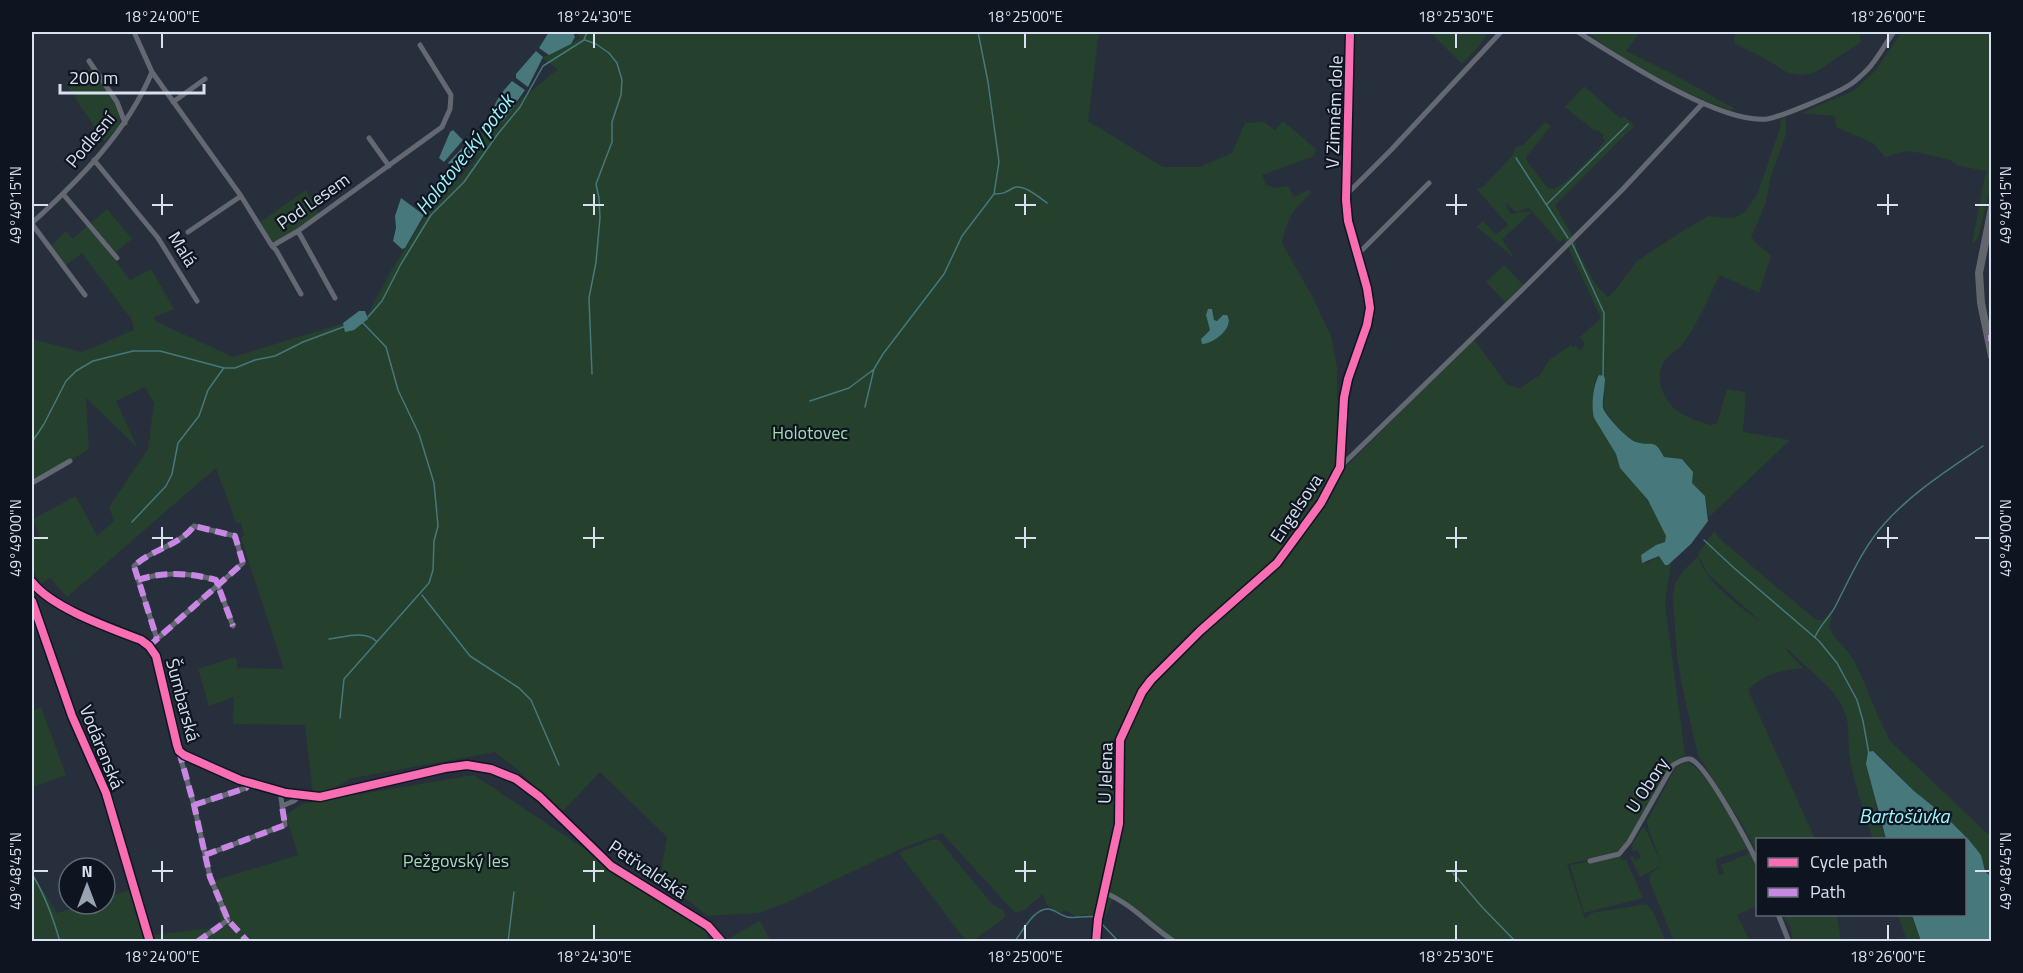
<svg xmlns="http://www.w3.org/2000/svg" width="2023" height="973" font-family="'Titillium Web',sans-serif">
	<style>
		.green { fill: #25402c; fill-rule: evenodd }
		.water { fill: #46787c }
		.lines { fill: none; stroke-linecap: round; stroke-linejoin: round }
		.stream { stroke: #46787c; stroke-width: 1.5 }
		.street { stroke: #636873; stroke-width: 5 }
		.secondary { stroke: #64666e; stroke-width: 8 }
		.quiet { stroke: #c787e3; stroke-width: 6; stroke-dasharray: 12 6; stroke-linecap: butt }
		.cycleway-casing { stroke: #0f1520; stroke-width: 11 }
		.cycleway { stroke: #f96db3; stroke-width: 8 }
		.ticks { fill: none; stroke: #d8e1f0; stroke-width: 2 }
		.labels { text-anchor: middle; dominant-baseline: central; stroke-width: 4.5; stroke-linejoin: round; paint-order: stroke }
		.street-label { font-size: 18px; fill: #d8e1f0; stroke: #0f1520 }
		.park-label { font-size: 18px; fill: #a2daac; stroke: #0f1520 }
		.water-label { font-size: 20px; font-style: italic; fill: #9bf6fb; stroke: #0f1520 }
		.neatline { fill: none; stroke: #d8e1f0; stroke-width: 2 }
		.ticks-label { font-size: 15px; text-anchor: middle; fill: #d8e1f0 }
	</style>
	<rect width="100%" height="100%" fill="#282f3c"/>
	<!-- green -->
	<path class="green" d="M576 32H1099L1088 121 1163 167H1199L1232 153 1245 123 1264 122 1275 130 1283 121 1317 150 1312 157 1262 175 1266 185 1276 188 1288 186 1294 197 1310 189 1311 193C1293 209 1287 219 1282 243L1312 296 1331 336 1337 367V476L1473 338 1507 385 1520 388 1540 375 1549 360 1571 345 1574 348 1575 345 1580 351 1585 344 1580 337 1601 318 1564 238 1560 242 1557 240 1529 208 1516 212 1505 203 1510 214 1530 211 1532 212 1502 239 1514 258 1477 227 1483 221 1496 235 1508 225 1477 189 1483 187 1512 156 1516 147 1523 145 1544 123H1546L1551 126 1526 157 1528 163 1547 187C1551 189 1551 190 1556 188 1572 179 1591 156 1604 142L1605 140 1602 138 1604 135 1597 130 1595 131 1565 107 1584 86 1621 119 1624 116 1634 126 1555 205 1576 243V250C1588 266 1591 284 1608 297L1615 291 1637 261 1678 234 1708 216 1729 218 1736 217 1746 211 1758 192 1781 125 1780 120 1786 117V134L1771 176 1766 202 1751 238 1771 256 1759 293 1720 275C1709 296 1699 321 1685 341 1680 349 1670 353 1665 360 1653 377 1663 402 1680 413 1689 418 1700 422 1710 425L1717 423 1727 389 1744 392 1746 394 1743 432 1790 440 1709 517 1705 496 1692 483 1690 468 1682 459 1664 457C1654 436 1645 449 1632 440 1620 432 1611 419 1603 407L1605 395 1597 377 1595 382 1594 418 1616 454 1620 468 1648 500 1666 536V542L1656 545 1641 555V559L1647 563 1659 556 1668 565 1671 563 1665 603 1685 755 1671 763 1650 811 1632 843 1610 856 1567 864 1585 919 1591 913 1646 904 1652 910 1666 941H1179L1159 930 1115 895 1103 922 1086 914 1076 917 1067 911 1057 912 1046 904 1043 894 1024 910 1015 913 942 833 898 850 786 903 758 913 708 916 686 899 659 885 667 837 600 772 560 814 519 771 495 752 353 778 331 789 313 794 305 725 233 724 234 697 209 706 198 669 235 657 237 660V668L284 669 241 538 244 535 241 523H236L216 468 67 597 50 578 41 584 32 569V541L40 536 33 519 76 496 97 536 114 521 109 507 148 449 154 403 145 387 116 401 137 447 86 398 89 449 32 485V339L82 352 134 330 132 320 82 253 65 266 51 246 66 231 73 239 88 225 130 280 151 269 174 309 154 317 155 321 233 357 367 316 392 269 430 209 476 159 477 135 558 69 542 58 581 38ZM1213 313 1214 321H1217L1223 315 1226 329 1210 343 1203 336 1210 330Z
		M1430 32H1488L1479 46 1462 64Z
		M1586 32H1640L1626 51 1671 73 1735 109 1730 110C1678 92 1630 64 1586 32Z
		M1737 32H1859L1861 42 1814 73 1801 75 1788 73 1766 59 1735 44 1734 37Z
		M1902 32H1991V185L1978 238 1972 244 1986 171 1960 166 1950 160 1921 153 1906 151 1885 157 1873 143 1836 127 1835 116 1801 113 1853 91 1874 72Z
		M91 68C99 81 122 108 120 124L105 142 65 83Z
		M306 190 319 214 278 241H271L260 222Z
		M107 209 132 239 116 252 91 223Z
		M1504 265 1523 285 1505 302 1486 282Z
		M1714 531 1721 540 1816 620H1823L1830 613 1832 616 1829 628C1835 640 1848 649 1854 661 1868 687 1876 716 1891 742L1991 837V877C1982 867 1980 852 1970 841 1953 822 1933 808 1914 791 1900 778 1888 763 1873 751L1876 808 1886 839H1873C1864 813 1855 786 1850 759 1846 736 1853 724 1839 701 1825 679 1801 665 1784 645L1788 652 1803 668C1781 670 1764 674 1748 690L1815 839 1758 840 1757 853 1743 826 1698 755 1682 686 1677 656 1673 596 1675 584 1682 572 1696 558 1699 557C1702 579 1742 609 1760 621L1707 573 1698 554Z
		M41 707 66 775 32 787V711Z
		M1687 762C1706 768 1739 830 1747 849L1715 859 1719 875 1724 873 1721 865 1751 853 1757 870V906L1737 915 1750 941H1674L1650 882V874L1662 865 1640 877 1630 857 1633 856 1635 860 1641 858 1638 850 1633 851 1632 845 1644 826 1662 864 1648 828 1647 821 1676 767Z
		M474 775 699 925 706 932 709 941H32V873L57 913 87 904H105V898L136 888 151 935 222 927 213 881 298 855 286 815 302 804Z
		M931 840H939L992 904 1004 911 1005 917 973 941H966L899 853Z
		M1620 856 1622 860H1626L1643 898 1584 913 1570 865Z
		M1782 915H1837L1841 941H1793L1790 926Z
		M1898 915H1912L1921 941H1907Z
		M760 921 771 941H730L728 939Z"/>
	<!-- water -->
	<path class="water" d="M549 32H573L575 37 571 44 549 55 539 48Z
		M536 51 543 57 528 87 516 78V74Z
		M512 81 525 90 503 121 493 118C491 104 503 91 512 81Z
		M453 130 463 140 444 162 439 158 450 132Z
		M466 144 474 152V157L461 170 448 163Z
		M401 198 424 215 405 248 402 249 393 241 396 228 395 216Z
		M1208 309H1212L1214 320 1217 321 1223 315H1227C1235 327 1214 344 1202 344L1201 339 1210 330 1206 315Z
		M359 311H365L368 319 354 330 345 332 343 323Z
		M1599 375 1604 376 1605 379C1605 386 1602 402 1603 408 1606 416 1628 440 1636 442 1652 447 1654 437 1664 457L1682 459 1693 472 1692 483 1705 496 1708 521 1691 544 1668 565H1665L1659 556 1642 563 1641 555 1656 545 1665 542 1666 536 1648 500 1620 468 1616 454 1594 418C1591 407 1593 385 1599 375Z
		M1873 751 1914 791 1945 816 1969 840 1981 855 1985 871 1991 877 1992 926 1989 941H1921L1912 915 1964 914V840L1886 839 1866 764 1868 752Z"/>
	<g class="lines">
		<!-- stream -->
		<path class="stream" d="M585 40 596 44 609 53 617 63 622 80 621 95 612 122V142L596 184 599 198 600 218 596 262 589 298 592 374
			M1516 158 1568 238
			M995 194C1004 194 1006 192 1013 188 1023 183 1040 198 1047 203
			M1547 204 1628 124
			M1572 243 1604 313 1603 376
			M368 317 382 301 401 264 431 215 464 182 497 135 520 107 543 66 584 40 587 32
			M810 401 849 388 873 370
			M865 407 874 369 883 354 944 274 962 236 994 194 999 162 988 82 978 32
			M32 442 44 424 66 381 76 371 93 361 133 351H160L224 368H235L255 360 275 356 303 342 346 326
			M132 522 166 486 172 474 178 443 199 416 208 390 223 369
			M1704 540 1734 568 1819 641 1837 663 1857 700 1863 721 1869 754
			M422 595 470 656 519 688 531 700 559 765
			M1815 637C1820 625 1829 618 1835 607 1850 578 1863 547 1885 523 1913 492 1949 469 1983 446
			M329 639C344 637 365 630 376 641
			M340 718 344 679 429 583 433 570 434 541 438 526 434 483 419 434 398 390 386 347 363 323
			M1453 873 1482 907 1516 942
			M32 874C45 895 53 917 60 942
			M1101 923 1119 942
			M508 942 514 892
			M1014 942C1022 933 1034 907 1049 909 1055 910 1060 915 1067 917 1075 919 1086 915 1096 917"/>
		<!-- street -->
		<path class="street" d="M1578 32C1619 58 1719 124 1767 119 1781 117 1838 93 1851 84 1857 80 1863 74 1868 69 1878 58 1885 44 1894 32
			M89 61 117 102 125 123
			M152 72 241 196 272 246 298 231 442 127 450 109 451 95 420 45
			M173 102 205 79
			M369 138 389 166
			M94 160 158 238 197 301
			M63 194 117 258
			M1347 194 1391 150 1501 32
			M32 223C79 180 127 132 152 72L134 32
			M32 224 85 295
			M298 231 335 298
			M188 232 241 196
			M272 246 276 250 301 294
			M1357 255 1429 183
			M1340 467 1529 283 1623 189 1703 103
			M32 483 70 461
			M138 580C164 571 190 573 216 580L233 626
			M32 601 72 716 106 793 150 942
			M149 646 157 639 243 563 235 536 194 526C179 546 152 549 134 566L157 639
			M179 753 194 805 210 877 228 920 197 942
			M194 805 246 788 249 783
			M282 806 294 801 300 795
			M205 855 285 825 280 791
			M1590 861 1619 854 1629 842 1673 765C1678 762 1684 758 1690 759 1706 763 1750 847 1758 864
			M1105 893C1131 903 1151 927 1175 942
			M1778 914 1789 942
			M1096 942 1098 919 1119 824 1120 740 1142 692 1151 680 1200 631 1277 563 1321 503 1340 467 1344 398 1348 379 1367 325 1370 308 1367 288 1348 221 1346 200 1350 32"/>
		<!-- secondary -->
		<path class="secondary" d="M1992 208 1979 273 1981 303 1992 356
			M32 582C52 608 110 628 141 640L149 646 156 656 177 745 179 751 184 755 240 780 286 793 320 797 445 768 467 765 491 769 516 779 540 797 611 866 708 926 722 942"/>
		<!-- quiet -->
		<path class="quiet" d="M1988 338H1992
			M138 580C164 571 190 573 216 580L233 626
			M149 646 157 639 243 563 235 536 194 526C179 546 152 549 134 566L157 639
			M179 751 194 805 210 877 228 920 248 942
			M194 805 246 788 249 783
			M205 855 285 825 282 806
			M197 942 228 920"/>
		<!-- cycleway casing -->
		<g class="cycleway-casing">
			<path id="cycleway" d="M32 582C52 608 110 628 141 640L149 646 156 656 177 745 179 751 184 755 240 780 286 793 320 797 445 768 467 765 491 769 516 779 540 797 611 866 708 926 722 942
				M32 601 72 716 106 793 150 942
				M1096 942 1098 919 1119 824 1120 740 1142 692 1151 680 1200 631 1277 563 1321 503 1340 467 1344 398 1348 379 1367 325 1370 308 1367 288 1348 221 1346 200 1350 32"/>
		</g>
		<!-- cycleway -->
		<use href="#cycleway" class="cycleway"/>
	</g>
	<!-- ticks -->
	<path class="ticks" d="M162 33V48M594 33V48M1025 33V48M1456 33V48M1888 33V48M162 194V215M594 194V215M1025 194V215M1456 194V215M1888 194V215M33 205H48M152 205H173M583 205H604M1015 205H1036M1446 205H1467M1877 205H1898M1975 205H1990M162 527V548M594 527V548M1025 527V548M1456 527V548M1888 527V548M33 538H48M152 538H173M583 538H604M1015 538H1036M1446 538H1467M1877 538H1898M1975 538H1990M162 861V882M594 861V882M1025 861V882M1456 861V882M33 871H48M152 871H173M583 871H604M1015 871H1036M1446 871H1467M1975 871H1990M162 925V940M594 925V940M1025 925V940M1456 925V940M1888 925V940"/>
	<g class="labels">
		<!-- street labels -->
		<g class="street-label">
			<text transform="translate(1334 112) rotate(-88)">V Zimném dole</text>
			<text transform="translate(90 140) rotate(-50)">Podlesní</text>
			<text transform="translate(313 201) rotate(-35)">Pod Lesem</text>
			<text transform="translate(183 249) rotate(58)">Malá</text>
			<text transform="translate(1296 508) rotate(-56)">Engelsova</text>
			<text transform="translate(183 700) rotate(75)">Šumbarská</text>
			<text transform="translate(102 747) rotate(68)">Vodárenská</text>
			<text transform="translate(1105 773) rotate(-88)">U Jelena</text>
			<text transform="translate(1647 785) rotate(-57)">U Obory</text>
			<text transform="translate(648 869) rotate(34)">Petřvaldská</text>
		</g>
		<!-- park labels -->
		<g class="park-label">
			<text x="810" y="432">Holotovec</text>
			<text x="456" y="860">Pežgovský les</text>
		</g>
		<!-- water labels -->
		<g class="water-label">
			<text transform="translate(464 154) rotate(-52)">Holotovecký potok</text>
			<text x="1904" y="815">Bartošůvka</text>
		</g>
	</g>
	<!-- border -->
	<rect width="2023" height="973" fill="none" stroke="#0f1520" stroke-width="66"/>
	<!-- legend -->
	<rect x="1756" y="838" width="210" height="78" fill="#0f1520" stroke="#5f6773" stroke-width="1.5"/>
	<rect x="1768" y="858" width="30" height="9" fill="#f96db3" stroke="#5f6773" stroke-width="1.5"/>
	<text x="1810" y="868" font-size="18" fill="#d8e1f0">Cycle path</text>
	<rect x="1768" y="888" width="30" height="9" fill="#c787e3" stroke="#5f6773" stroke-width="1.5"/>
	<text x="1810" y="898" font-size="18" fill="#d8e1f0">Path</text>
	<!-- north arrow -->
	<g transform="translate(87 886)"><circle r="28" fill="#0f1520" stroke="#5f6773" stroke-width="1.5"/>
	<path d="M0-4.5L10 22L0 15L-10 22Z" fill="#9aa3b1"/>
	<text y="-9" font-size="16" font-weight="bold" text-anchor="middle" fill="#d8e1f0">N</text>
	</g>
	<!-- scale -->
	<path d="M60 84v9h144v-9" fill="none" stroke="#d8e1f0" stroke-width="3"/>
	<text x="69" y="84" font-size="18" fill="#d8e1f0" stroke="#0f1520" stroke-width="4.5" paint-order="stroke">200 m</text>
	<rect x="33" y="33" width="1957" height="907" class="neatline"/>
	<g class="ticks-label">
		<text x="162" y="22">18°24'00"E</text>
		<text x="594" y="22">18°24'30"E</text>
		<text x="1025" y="22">18°25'00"E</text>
		<text x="1456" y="22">18°25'30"E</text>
		<text x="1888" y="22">18°26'00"E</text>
		<text transform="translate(16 205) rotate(-90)" y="5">49°49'15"N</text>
		<text transform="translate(2006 205) rotate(-90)" y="5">49°49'15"N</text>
		<text transform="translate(16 538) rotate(-90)" y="5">49°49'00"N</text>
		<text transform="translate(2006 538) rotate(-90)" y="5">49°49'00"N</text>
		<text transform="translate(16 871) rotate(-90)" y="5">49°48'45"N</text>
		<text transform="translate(2006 871) rotate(-90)" y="5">49°48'45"N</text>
		<text x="162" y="962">18°24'00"E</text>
		<text x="594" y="962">18°24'30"E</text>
		<text x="1025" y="962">18°25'00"E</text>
		<text x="1456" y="962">18°25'30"E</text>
		<text x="1888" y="962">18°26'00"E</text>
	</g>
</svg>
